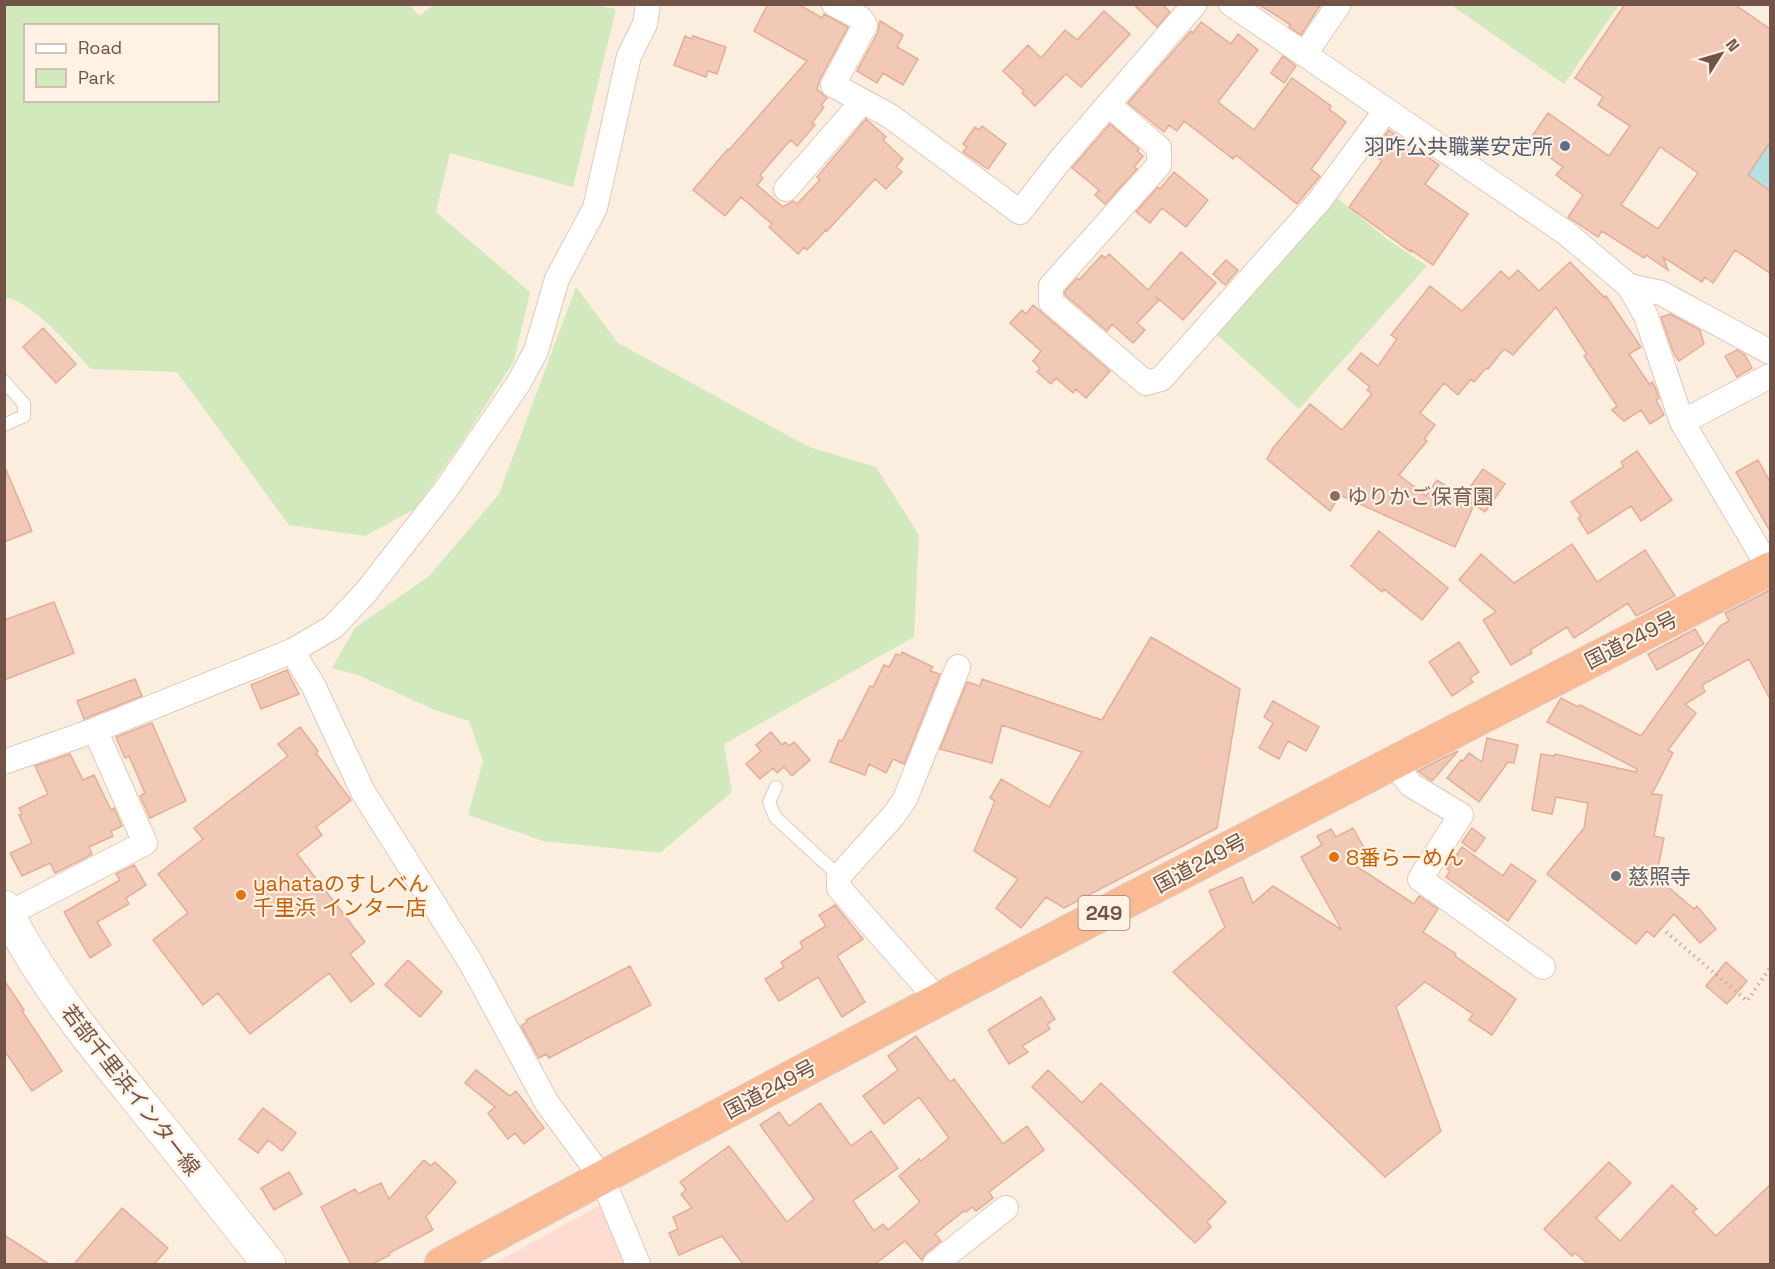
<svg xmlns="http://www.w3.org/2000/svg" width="1775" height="1269" font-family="'Space Grotesk','Noto Sans JP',sans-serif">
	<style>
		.commercial { fill: #fddbd1 }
		.green { fill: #d2e9bd; fill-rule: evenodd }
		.water { fill: #b3e1e5; stroke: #99d2d7; stroke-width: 1.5 }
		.building { fill: #f1c9b6; stroke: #e4ae96; stroke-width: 1.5; fill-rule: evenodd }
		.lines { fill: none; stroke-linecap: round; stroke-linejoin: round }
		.service-casing { stroke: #e0c9ba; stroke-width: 14 }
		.minor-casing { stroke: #e0c9ba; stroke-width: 26 }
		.secondary-casing { stroke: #e7ccba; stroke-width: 35 }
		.trunk-casing { stroke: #dad2cf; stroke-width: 35 }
		.path { stroke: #d6ac9a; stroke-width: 4; stroke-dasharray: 1.5 4.5; stroke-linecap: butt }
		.service { stroke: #fff; stroke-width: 12 }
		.minor { stroke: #fff; stroke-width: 24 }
		.secondary { stroke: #fff; stroke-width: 33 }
		.trunk { stroke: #faba94; stroke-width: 33 }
		.service-dot { fill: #5c6f8a; stroke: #fff2e4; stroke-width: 2 }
		.education-dot { fill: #8d6e63; stroke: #fff2e4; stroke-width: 2 }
		.food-dot { fill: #e8710a; stroke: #fff2e4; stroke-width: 2 }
		.worship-dot { fill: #6b7280; stroke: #fff2e4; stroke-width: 2 }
		.labels { text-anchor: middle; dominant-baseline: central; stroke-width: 4.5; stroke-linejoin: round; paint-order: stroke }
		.shield { fill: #fff2e4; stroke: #9c8376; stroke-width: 1.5 }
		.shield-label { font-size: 20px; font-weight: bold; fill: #725347 }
		.service-label { font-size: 21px; fill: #4e5e75; stroke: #fff2e4; text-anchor: end }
		.education-label { font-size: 21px; fill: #785e54; stroke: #fff2e4; text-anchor: start }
		.street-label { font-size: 21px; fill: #725347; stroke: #fff2e4 }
		.food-label { font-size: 21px; fill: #c56008; stroke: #fff2e4; text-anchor: start }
		.worship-label { font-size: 21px; fill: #5b616d; stroke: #fff2e4; text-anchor: start }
	</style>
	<rect width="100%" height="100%" fill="#fceede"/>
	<!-- commercial -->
	<path class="commercial" d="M604 1203 629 1264H493Z"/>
	<!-- green -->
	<path class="green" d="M409 4 419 16 435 4H590L616 9 573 187 450 153 436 212 530 292 514 361 464 439 415 509 365 536 289 525 177 372 91 369C69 346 36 304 5 297V5ZM26 26H218V100H26Z
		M1451 5H1619L1564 84Z
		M1336 197 1387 239 1427 266 1299 409 1214 332Z
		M576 287 618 343 809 447 876 467 919 535 914 637 724 744 732 792 660 853 543 841 468 815 483 761 469 721 435 710 358 675 332 668 355 628 429 576 499 494Z"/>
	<!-- water -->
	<path class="water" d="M1770 142V191L1748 175Z"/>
	<!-- building -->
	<path class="building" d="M768 4H798L822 18 824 14 848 27 820 79 817 89 827 98 821 105 824 107 812 123 815 125 797 146 791 140 787 144 760 175 763 178 757 185 783 207 793 201 797 204 820 180 817 177 866 119 886 137 883 140 903 159 896 167 902 172 886 189 875 179 827 231 826 230 807 250 804 247 798 254 769 227 772 224 741 197 725 216 693 190 728 149 729 150 807 61 754 31Z
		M1133 4H1162L1170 12 1157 27Z
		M1258 4H1321L1301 35 1289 27 1291 25Z
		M1625 4H1734L1770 29V142L1748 175 1770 191V273L1735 250 1713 283 1705 277 1702 282 1663 257 1668 270 1646 255 1644 258 1602 231 1598 237 1568 217 1583 195 1556 175 1563 167 1528 142 1548 113 1609 156 1630 126 1598 105 1603 97 1575 78ZM1660 147 1698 173 1658 229 1621 205Z
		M1104 11 1130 34 1081 87 1066 74 1035 106 1022 93 1024 91 1003 71 1028 45 1041 58 1065 30 1077 40Z
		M880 21 903 35 897 47 918 59 903 85 883 73 877 83 857 71 878 32Z
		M1201 22 1231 44 1238 34 1258 50 1218 102 1254 130 1292 78 1331 106 1329 109 1346 122 1311 169 1320 176 1297 204 1236 155 1233 159 1184 121 1177 131 1169 125 1164 132 1128 103 1191 31 1193 33Z
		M685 36 692 39 693 36 726 47 717 74 708 71 706 77 674 65Z
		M1283 56 1296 66 1284 83 1271 73Z
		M1110 124 1139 149 1137 151 1143 156 1134 167 1137 169 1105 204 1095 195 1099 190 1072 168Z
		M982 126 1006 144 988 169 963 152 967 147 963 144 975 127 979 130Z
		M1389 130 1439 165 1425 184 1468 214 1433 265 1411 250V252L1349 207 1382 161 1372 153Z
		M1174 172 1208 200 1186 227 1162 208 1150 223 1136 212 1158 187 1160 189Z
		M1181 252 1216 283 1183 320 1155 296 1159 300 1137 323 1145 330 1133 343 1112 324 1107 331 1065 295V291L1077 278 1079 280 1102 255 1105 258 1109 254 1148 290Z
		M1226 260 1238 270 1225 285 1213 274Z
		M1570 262 1604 297 1606 296 1641 347 1629 354 1649 384 1652 382 1655 387 1659 398 1656 400 1664 415 1650 424 1641 410 1624 421 1612 410 1617 406 1584 356 1587 354 1556 307 1513 355 1504 349 1488 369 1486 368 1474 382 1471 379 1458 395 1444 383 1420 413 1435 425 1424 439 1427 441 1399 475 1426 496 1437 480 1474 505 1455 547 1340 495 1330 511 1267 459 1273 448 1310 404 1342 430 1372 394 1367 390 1370 387 1348 369 1361 353 1378 366 1397 339 1391 335 1430 286 1462 311 1501 271 1509 279 1518 270 1539 291Z
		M1033 305 1110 371 1086 398 1076 389 1073 393 1056 378 1051 384 1037 372 1040 368 1033 361 1041 351 1010 323 1022 310 1026 314Z
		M1670 314 1700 330 1704 344 1679 361 1674 354 1661 317Z
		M43 328 76 364 56 383 23 347Z
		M1737 350 1745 355 1752 368 1737 377 1725 356Z
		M1637 451 1672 500 1641 521 1631 506 1588 534 1578 518 1581 516 1571 502 1624 466 1621 462Z
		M1758 460 1770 482V531L1736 472Z
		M4 465 32 531 4 542Z
		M1483 469 1505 484 1485 512 1463 497Z
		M1379 531 1448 588 1422 620 1384 589 1382 592 1351 566Z
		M1572 544 1597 582 1645 550 1675 596 1636 616 1628 603 1574 638 1567 627 1530 650 1532 653 1511 665 1483 620 1496 612 1459 580 1481 554 1514 583Z
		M1770 590V699L1749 659 1702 685 1705 692 1685 704 1696 713 1668 750 1673 753 1652 794 1662 795 1654 836 1664 838 1656 877 1694 909 1697 906 1716 929 1700 943 1674 914 1654 937 1647 931 1636 944 1547 874 1584 828 1588 803 1556 797 1552 814 1532 810 1541 754 1554 756 1555 754 1636 772 1637 769 1547 722 1561 698 1578 707 1580 705 1641 736 1720 626 1729 621 1725 613Z
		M54 602 74 653 4 680V620Z
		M1695 629 1704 644 1657 670 1648 654Z
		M1151 637 1240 689 1217 828 1064 908 1046 897 1021 928 996 908 1018 879 974 851 995 801 990 798 1001 779 1049 807 1082 752 1002 725 992 763 940 749 967 682 980 686 982 679 1102 720Z
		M1459 642 1479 672 1470 678 1473 682 1452 696 1429 662Z
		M902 652 933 667 930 671 940 674 904 764 893 759 886 773 869 764 865 775 830 762 839 740 842 741 870 686 873 687 884 665 889 667 896 654 901 656Z
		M287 670 299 694 261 709 251 685Z
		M135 679 142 696 84 719 77 701Z
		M1273 701 1319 727 1306 751 1288 741 1279 759 1259 748 1273 723 1264 717Z
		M152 723 186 801 150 818 140 796 145 793 129 756 125 758 116 737Z
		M300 727 318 751 316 753 351 800 316 827 322 835 297 854 365 942 350 954 374 984 351 1002 329 973 250 1034 218 993 203 1005 153 940 188 913 158 874 203 839 194 828 288 756 278 744Z
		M771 732 782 745 785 742 789 746 794 742 810 760 792 776 784 767 777 773 773 768 760 779 746 764 761 751 756 745Z
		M1487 738 1518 745 1514 763 1508 762 1479 802 1447 778 1461 760 1463 761 1469 753 1482 762Z
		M1458 751 1432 781 1418 771 1445 757Z
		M70 754 83 780 94 775 111 810 114 808 122 826 111 831 113 836 89 847 92 854 85 858 55 873 50 863 22 876 10 853 32 843 19 815 22 814 19 808 48 794 35 766Z
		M1353 828 1368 855 1353 864 1414 904 1419 896 1438 909 1423 932 1456 954 1455 956 1516 999 1492 1035 1469 1020 1473 1014 1425 982 1396 1007 1441 1131 1385 1177 1173 972 1225 927 1209 891 1242 877 1253 903 1273 886 1342 930 1301 857 1322 845 1317 836 1331 829 1336 837Z
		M1472 828 1485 838 1475 852 1462 842Z
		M1462 847 1503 876 1511 864 1536 881 1508 921 1446 877 1450 871 1447 869Z
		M134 865 146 885 126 898 129 904 97 922 111 945 90 958 64 912 120 880 116 874Z
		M835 905 863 939 837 956 865 1002 842 1017 818 977 779 1001 765 979 784 967 781 962 803 948 800 942 826 926 819 915Z
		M408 960 442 992 420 1017 385 985Z
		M1726 962 1747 981 1727 1004 1706 986Z
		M630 966 651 1005 549 1058 546 1054 539 1058 521 1026 527 1022 526 1020Z
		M4 980 24 1010 22 1011 62 1071 32 1091 4 1050Z
		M1041 997 1055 1019 1047 1024 1050 1029 1022 1046 1028 1052 1009 1064 988 1030Z
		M916 1036 950 1082 954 1079 1003 1144 1027 1126 1044 1150 989 1192 993 1198 976 1211 972 1207 966 1212 964 1211 935 1234 941 1241 926 1253 922 1260 905 1241 875 1264H743L722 1236 679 1255 669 1233 678 1229 673 1217 692 1208 681 1194 686 1190 680 1182 729 1146 787 1222 814 1199 760 1125 779 1112 789 1126 820 1103 851 1146 871 1131 898 1168 853 1201 874 1231 883 1224 888 1230 920 1202 899 1176 919 1159 921 1161 949 1138 919 1097 884 1124 863 1096 898 1070 888 1056Z
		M476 1070 510 1096 516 1091 544 1128 524 1144 515 1133 508 1139 488 1113 495 1107 465 1083Z
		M1048 1070 1082 1103 1101 1083 1226 1202 1207 1222 1211 1227 1195 1243 1032 1087Z
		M263 1108 296 1133 282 1151 268 1140 258 1153 239 1139Z
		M424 1160 431 1166 435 1162 456 1182 426 1217 433 1230 389 1253 390 1255 372 1264H351L321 1207 355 1189 358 1194 381 1183 389 1199Z
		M1609 1162 1631 1183 1596 1218 1620 1241 1672 1185 1697 1209 1693 1212 1716 1236 1770 1185V1264H1588L1575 1253 1572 1256 1544 1229Z
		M289 1172 302 1194 274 1210 261 1188Z
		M122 1208 168 1248 154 1264H74Z
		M4 1235 49 1264H4Z"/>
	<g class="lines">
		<!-- service casing -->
		<g class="service-casing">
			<path id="service" d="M4 381 24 404V416L4 425
				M776 787 769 802 775 817 839 876"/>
		</g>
		<!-- minor casing -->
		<g class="minor-casing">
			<path id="minor" d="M834 4 860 18 865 25 833 85 890 116 1020 212 1061 159 1195 4
				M1231 4 1566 233 1629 286 1646 316 1682 422 1770 569
				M1305 54 1339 4
				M1109 105 1159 148V165L1051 286V302L1146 383 1161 379 1320 200 1386 110
				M786 189 862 102
				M1629 286 1661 293 1770 352
				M1682 422 1770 376
				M292 651 313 685 363 792 471 963 547 1103 602 1178 638 1264
				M4 762 95 730 292 651 333 627 366 592 447 488 518 384 536 351 557 279 595 208 629 56 645 24 648 4
				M1393 762 1411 785 1461 815 1420 879 1543 967
				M8 914 145 843 95 730
				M939 1001 839 888V876L894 815 905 799 958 667
				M935 1264 1006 1208"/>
		</g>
		<!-- secondary casing -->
		<g class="secondary-casing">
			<path id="secondary" d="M4 907C41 981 92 1043 143 1106 186 1159 228 1212 269 1264"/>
		</g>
		<!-- trunk casing -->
		<g class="trunk-casing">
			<path id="trunk" d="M441 1264C881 1027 1325 797 1770 569"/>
		</g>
		<!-- path -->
		<path class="path" d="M1666 932 1747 1001 1770 968"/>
		<!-- service -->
		<use href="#service" class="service"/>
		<!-- minor -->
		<use href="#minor" class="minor"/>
		<!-- secondary -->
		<use href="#secondary" class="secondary"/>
		<!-- trunk -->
		<use href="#trunk" class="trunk"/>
	</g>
	<!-- markers -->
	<circle class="service-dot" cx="1565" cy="146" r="6"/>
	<circle class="education-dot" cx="1335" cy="496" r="6"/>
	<g class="food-dot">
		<circle cx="1334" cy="857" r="6"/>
		<circle cx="241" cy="895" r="6"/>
	</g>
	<circle class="worship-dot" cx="1616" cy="876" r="6"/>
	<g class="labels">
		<!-- shield labels -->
		<rect class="shield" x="1078.5" y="896" width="51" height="34" rx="4.5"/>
		<g class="shield-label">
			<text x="1104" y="913">249</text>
		</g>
		<!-- service labels -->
		<g class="service-label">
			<text x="1553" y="146">羽咋公共職業安定所</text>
		</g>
		<!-- education labels -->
		<g class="education-label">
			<text x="1347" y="496">ゆりかご保育園</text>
		</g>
		<!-- street labels -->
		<g class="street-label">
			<text transform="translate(1631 640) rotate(-27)">国道249号</text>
			<text transform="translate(1200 863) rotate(-28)">国道249号</text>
			<text transform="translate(770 1089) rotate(-28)">国道249号</text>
			<text transform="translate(131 1090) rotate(52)">若部千里浜インター線</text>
		</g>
		<!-- food labels -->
		<g class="food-label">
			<text x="1346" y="857">8番らーめん</text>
			<text x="253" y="883">yahataのすしべん<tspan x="253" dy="24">千里浜 インター店</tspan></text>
		</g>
		<!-- worship labels -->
		<g class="worship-label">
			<text x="1628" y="876">慈照寺</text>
		</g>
	</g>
	<!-- border -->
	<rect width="1775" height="1269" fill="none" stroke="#725347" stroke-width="12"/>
	<!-- legend -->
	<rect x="24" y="24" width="195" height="78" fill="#fff2e4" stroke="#c7b2a5" stroke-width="1.5"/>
	<rect x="36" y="44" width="30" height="9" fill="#ffffff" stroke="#c7b2a5" stroke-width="1.5"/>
	<text x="78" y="54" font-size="18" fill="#725347">Road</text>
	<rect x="36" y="69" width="30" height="18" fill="#d2e9bd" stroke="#c7b2a5" stroke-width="1.5"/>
	<text x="78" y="84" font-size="18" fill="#725347">Park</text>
	<!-- north arrow -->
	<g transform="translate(1721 54) rotate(53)" stroke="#fff2e4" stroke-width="4.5" paint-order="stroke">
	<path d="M0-4.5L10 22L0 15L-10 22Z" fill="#725347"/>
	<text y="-9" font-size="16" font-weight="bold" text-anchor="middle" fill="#725347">N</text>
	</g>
</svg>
